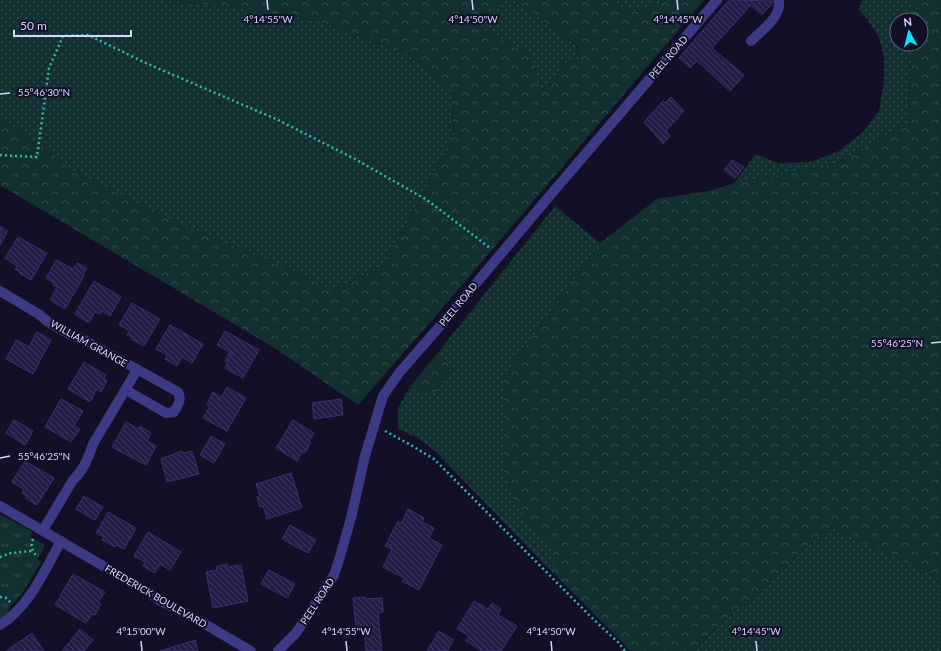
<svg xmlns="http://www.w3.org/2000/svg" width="941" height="651" font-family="Lato,sans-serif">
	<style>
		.grass { fill: url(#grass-dots) }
		.forest { fill: url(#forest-crowns) }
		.park { fill: url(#park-tufts) }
		.building { fill: url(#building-back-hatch); stroke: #3b2d73 }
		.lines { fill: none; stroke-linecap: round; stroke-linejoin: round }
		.path { stroke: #2fb8b0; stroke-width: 2.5; stroke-dasharray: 2 3; stroke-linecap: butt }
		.minor { stroke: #3d3a85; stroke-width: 10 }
		.tertiary { stroke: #3d3a85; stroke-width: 10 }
		.ticks { fill: none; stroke: #d9d4ff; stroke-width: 1.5 }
		.labels { text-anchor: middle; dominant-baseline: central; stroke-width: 4; stroke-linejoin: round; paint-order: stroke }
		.street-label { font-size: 10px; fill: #d9d4ff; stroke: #130f26 }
		.ticks-label { font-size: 10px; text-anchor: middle; fill: #d9d4ff; stroke: #130f26; stroke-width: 4; stroke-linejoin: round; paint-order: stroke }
	</style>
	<defs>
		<pattern id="grass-dots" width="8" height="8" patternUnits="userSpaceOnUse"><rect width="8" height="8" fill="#12302f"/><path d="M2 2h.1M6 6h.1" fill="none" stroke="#344d4e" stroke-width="1.8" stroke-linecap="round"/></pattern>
		<pattern id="forest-crowns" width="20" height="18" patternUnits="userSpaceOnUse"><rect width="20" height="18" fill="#12302f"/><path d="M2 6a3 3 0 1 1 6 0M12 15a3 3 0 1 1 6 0" fill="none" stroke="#344d4e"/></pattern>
		<pattern id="park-tufts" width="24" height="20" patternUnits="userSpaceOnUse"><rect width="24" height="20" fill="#12302f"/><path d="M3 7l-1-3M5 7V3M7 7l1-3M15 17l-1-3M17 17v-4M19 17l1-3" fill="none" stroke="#344d4e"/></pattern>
		<pattern id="building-back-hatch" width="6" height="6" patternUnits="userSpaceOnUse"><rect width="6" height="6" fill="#241b47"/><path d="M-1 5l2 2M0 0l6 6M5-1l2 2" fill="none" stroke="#433b63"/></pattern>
	</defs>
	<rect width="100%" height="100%" fill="#130f26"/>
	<!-- grass -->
	<path class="grass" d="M0 0H163L221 6 315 20 408 54 451 90 454 136 384 265 331 291 312 279 170 220 70 169 59 159 0 117Z
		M507 0H514L576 45 580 60 562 63 556 80 538 92 535 65 525 50 491 35 481 26 487 10Z
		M609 0H662L665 2 637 11 618 6Z
		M863 0H914L913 20H897V44H912L907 123 835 164 735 183 755 154 778 163 811 162 839 151 862 133 879 111 884 80V58L879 37 867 19 858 9Z
		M555 206 600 243 503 378 525 519 559 558 548 568 435 451 418 438 398 429V408L409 388 434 393 452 367 436 355Z
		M830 527 941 579V651H691Z"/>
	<!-- forest -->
	<path class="forest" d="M163 0H507L487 11 481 26 491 35 525 50 535 65 539 92 556 80 562 63 580 60 577 45 514 0H609L618 6 637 11 664 2 662 0H704L446 304 358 405 273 347 0 185V116L59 159 70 169 170 220 312 279 331 291 384 265 454 136 451 90 408 54 315 20 221 6Z
		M914 0H941V579L830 527 691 651H629L624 644 548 568 559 558 525 519 504 476 503 378 600 243 657 199 708 191 735 183 835 164 907 123 912 44H921V20H913Z
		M436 355 452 367 434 393 409 388Z"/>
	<!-- park -->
	<path class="park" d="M0 514 32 532 30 537 44 544V548L37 559 41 562 24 591 9 608 7 615 0 620Z"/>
	<!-- building -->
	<path class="building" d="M729 0 774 1 762 15 751 5 712 48 744 75 730 91 697 61 690 68 679 58Z
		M671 97 684 111 666 131 670 136 663 144 644 122 663 101 665 103Z
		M732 160 744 167 735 178 724 170Z
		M0 226 8 231 0 245Z
		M18 237 47 253 31 280 19 273 20 272 15 269 17 266 5 258Z
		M56 260 73 269 77 263 87 268 83 275 84 276 65 309 50 300 57 287 53 285 54 283 46 278Z
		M94 281 121 297 110 316 102 311 100 314 95 312 89 323 75 314Z
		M132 303 160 319 144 346 131 339 132 337 127 335 130 331 119 325Z
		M170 325 203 344 192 363 182 357 177 366 165 359 167 355 156 349Z
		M225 331 259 350 243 378 225 368 228 362 225 361 229 353 232 355 233 354 217 345Z
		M37 332 51 340 33 374 6 359 16 340 29 347Z
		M84 362 106 375 104 379 107 381 101 392 97 389 90 402 68 389Z
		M227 387 246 398 227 431 203 418 210 406 207 404 213 392 221 397Z
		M61 399 83 411 74 426 80 429 71 442 45 427Z
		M341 399 343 415 314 419 312 403Z
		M14 420 33 431 25 445 6 433Z
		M293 420 314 433 309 441 311 442 305 453 302 452 297 461 276 448Z
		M126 422 138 429 140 426 151 433 147 441 156 446 146 465 112 447Z
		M211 436 225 444 214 463 200 455Z
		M182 451 183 453 192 451 199 474 167 482 161 459Z
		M25 461 54 478 37 505 25 498 27 496 22 493 24 489 12 482Z
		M291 473 302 508 267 519 263 506 260 507 257 497 260 496 256 484Z
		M84 496 103 507 95 520 76 509Z
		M408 509 424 518 422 522 434 528 429 538 442 545 419 590 402 581 404 578 383 567 392 549 385 546 398 521 401 523Z
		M108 512 136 528 124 549 116 545 115 547 102 540 104 537 96 533Z
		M290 525 316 540 308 553 282 539Z
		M148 532 181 552 170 570 160 564 155 573 143 566 145 562 134 556Z
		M227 564 228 567 241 565 248 601 213 608 206 572 217 570 216 567Z
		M269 570 295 584 287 598 261 584Z
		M73 574 105 592 98 602 101 604 95 615 92 614 86 623 55 605Z
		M365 597V599L382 598 383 612 378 613 382 651H366L364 626 356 627 353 598Z
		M474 601 488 609 492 603 501 609 498 615 517 626 501 651H482L466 641 469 636 457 629Z
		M80 629 93 640 84 651H62Z
		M439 631 454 640 447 651H427Z
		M32 633 44 651H6Z
		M195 640 198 651H160Z"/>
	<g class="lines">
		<!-- path -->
		<path class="path" d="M0 155 37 157 49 68 63 36 88 35 148 64 276 119 355 159 427 200 490 248
			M385 431 409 444 434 459 593 619 619 643 625 651
			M33 539C30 546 32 552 38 557
			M0 557 11 553 32 551
			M0 597 6 598 10 602"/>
		<!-- minor -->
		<path class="minor" d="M751 41C763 29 781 18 779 0
			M0 291 40 315 48 322 69 334 79 337 178 392C182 400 178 405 174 412L166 413 126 390
			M0 506 148 592 159 600 196 619 251 651
			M43 530 73 480C83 471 89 457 93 444L137 370
			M0 625C29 607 45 570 61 541"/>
		<!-- tertiary -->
		<path class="tertiary" d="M278 651 296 633 334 575 339 560 351 518 365 456 383 396 399 373 447 318 547 199 717 0"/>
	</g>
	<!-- ticks -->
	<path class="ticks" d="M267 0 268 10M472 0 473 10M677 0 678 10M0 94 10 93M931 343 941 342M0 458 10 456M141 641 142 651M346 641 347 651M551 641 552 651M756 641 757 651"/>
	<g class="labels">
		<!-- street labels -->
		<g class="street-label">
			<text transform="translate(668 57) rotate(-49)">PEEL ROAD</text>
			<text transform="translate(458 304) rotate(-50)">PEEL ROAD</text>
			<text transform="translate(89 343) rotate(29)">WILLIAM GRANGE</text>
			<text transform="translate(156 596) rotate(30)">FREDERICK BOULEVARD</text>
			<text transform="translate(317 601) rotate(-57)">PEEL ROAD</text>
		</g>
	</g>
	<g class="ticks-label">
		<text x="268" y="23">4°14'55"W</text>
		<text x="473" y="23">4°14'50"W</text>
		<text x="678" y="23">4°14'45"W</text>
		<text x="44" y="96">55°46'30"N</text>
		<text x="897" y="347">55°46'25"N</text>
		<text x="44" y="460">55°46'25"N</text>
		<text x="141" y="635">4°15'00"W</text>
		<text x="346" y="635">4°14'55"W</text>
		<text x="551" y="635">4°14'50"W</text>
		<text x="756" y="635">4°14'45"W</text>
	</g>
	<!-- north arrow -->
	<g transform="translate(909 32) rotate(353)"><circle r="19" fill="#130f26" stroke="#625e7d"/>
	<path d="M0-3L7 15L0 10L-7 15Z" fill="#00e5ff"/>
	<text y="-6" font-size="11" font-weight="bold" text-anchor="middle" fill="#d9d4ff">N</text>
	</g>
	<!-- scale -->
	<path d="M14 30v6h117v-6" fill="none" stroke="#d9d4ff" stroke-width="2"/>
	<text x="20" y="30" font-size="12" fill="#d9d4ff" stroke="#130f26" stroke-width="3" paint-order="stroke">50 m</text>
</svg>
